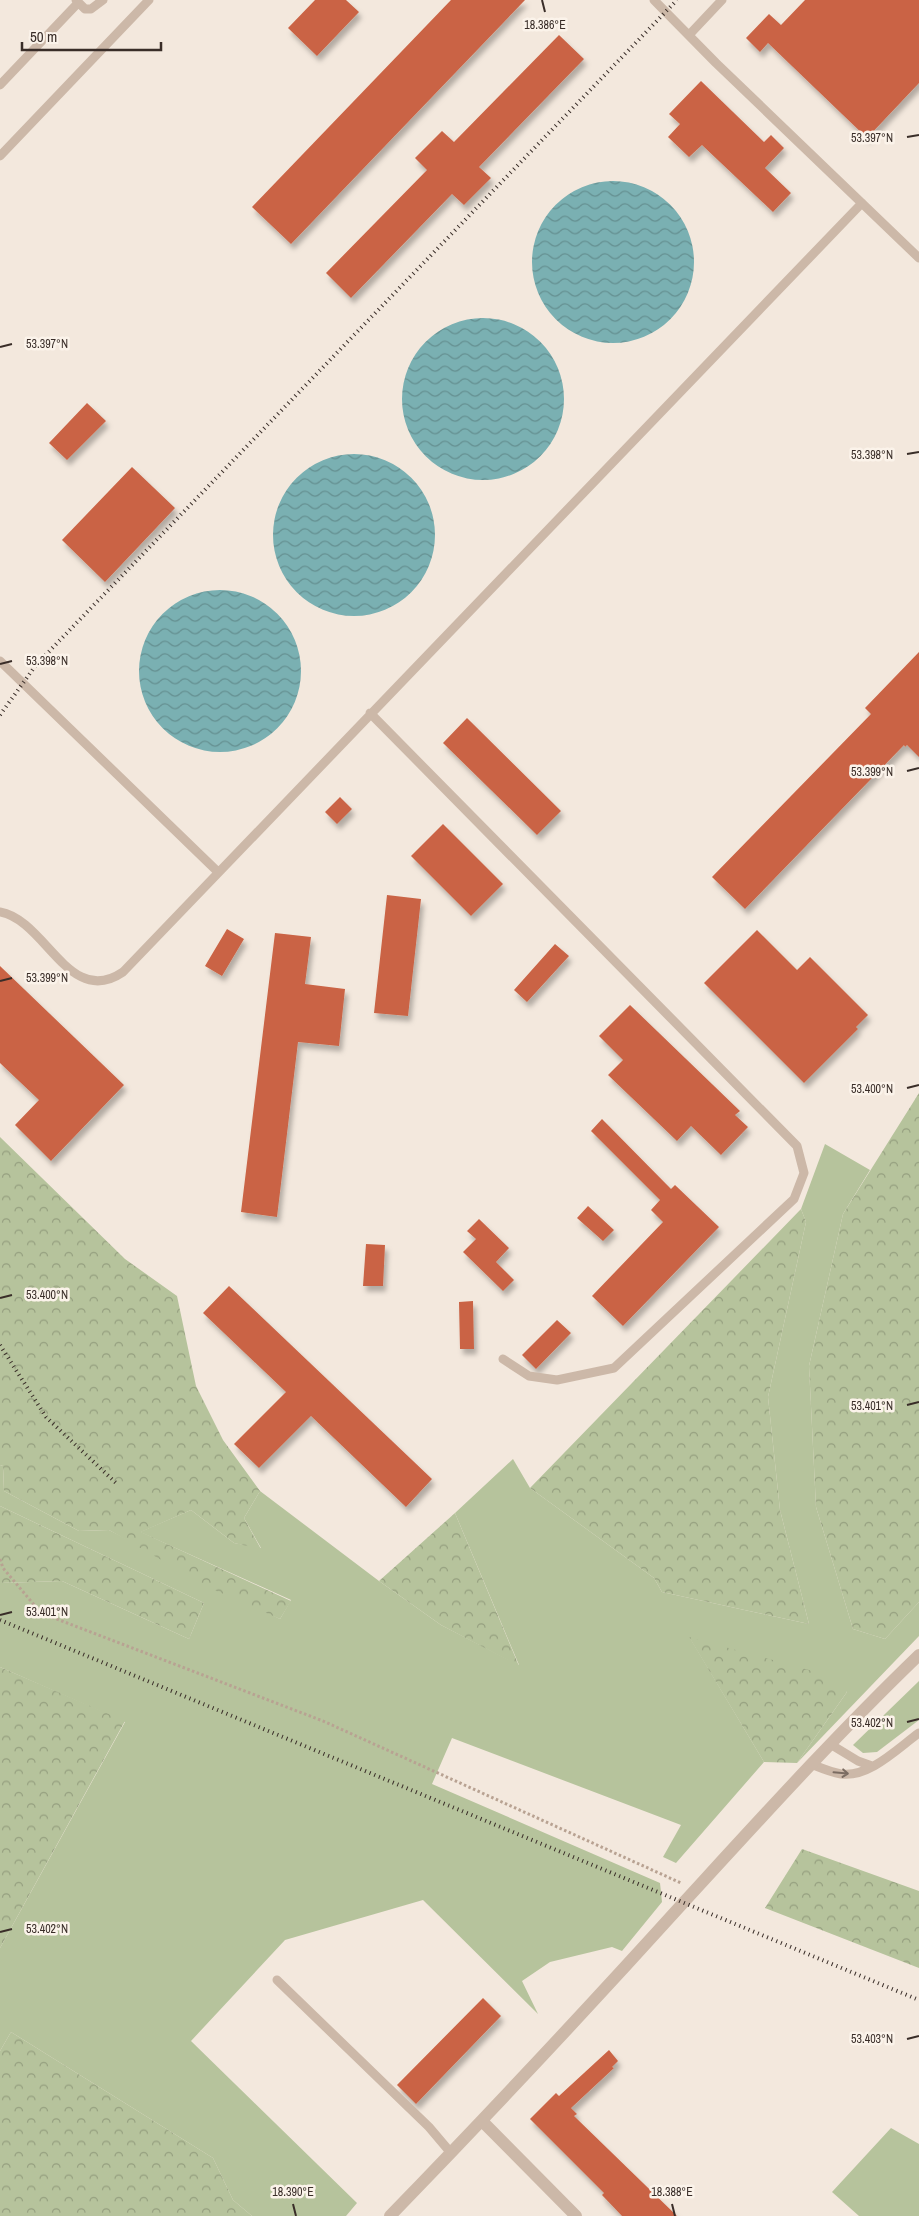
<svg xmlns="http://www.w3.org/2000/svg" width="919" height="2216" font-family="'Archivo Narrow',sans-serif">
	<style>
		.grass { fill: #b6c39c }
		.forest { fill: url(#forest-crowns) }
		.water { fill: url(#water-waves) }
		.building { fill: #ca6344; filter: url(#shadow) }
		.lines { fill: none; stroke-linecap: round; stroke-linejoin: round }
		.path { stroke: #b8a292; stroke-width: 3; stroke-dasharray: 2.5 2.5; stroke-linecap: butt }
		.lane { stroke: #ccb8a8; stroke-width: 9 }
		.street { stroke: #ccb8a8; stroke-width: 12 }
		.rail { stroke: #392d28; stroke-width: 4; stroke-dasharray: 1 4; stroke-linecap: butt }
		.oneway { stroke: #7b6c62 }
		.ticks { fill: none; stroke: #392d28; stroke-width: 2 }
		.ticks-label { font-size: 12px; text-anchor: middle; fill: #392d28; stroke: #fbf3ea; stroke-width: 5; stroke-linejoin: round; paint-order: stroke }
	</style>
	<defs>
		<pattern id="forest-crowns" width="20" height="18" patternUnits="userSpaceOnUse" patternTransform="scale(1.25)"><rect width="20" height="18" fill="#b6c39c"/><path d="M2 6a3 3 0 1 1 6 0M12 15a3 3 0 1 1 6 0" fill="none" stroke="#959f7f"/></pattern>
		<pattern id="water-waves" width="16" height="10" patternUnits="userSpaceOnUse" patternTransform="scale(1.25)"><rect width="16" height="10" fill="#7ab0b2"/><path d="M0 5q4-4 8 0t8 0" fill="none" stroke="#659091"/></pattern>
		<filter id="shadow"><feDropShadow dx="3" dy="5.5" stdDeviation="2.5" flood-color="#0004"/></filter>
	</defs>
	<rect width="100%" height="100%" fill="#f3e8dd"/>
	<!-- grass -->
	<path class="grass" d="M825 1144 870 1170 843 1214 809 1366 816 1507 853 1629 885 1639 919 1602V1636L797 1763 847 1692 690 1638 764 1762 676 1863 663 1857 681 1825 452 1738 432 1784 660 1883 662 1902 622 1951 612 1947 550 1962 522 1981 538 2014 423 1900 285 1940 191 2041 357 2203 346 2216H252L233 2200 213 2158 11 2032 0 2051V1948L125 1722 0 1667V1583L62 1581 189 1639 204 1603 0 1506V1465L3 1466 4 1491 79 1531 109 1530 280 1619 291 1600 140 1532 191 1510 234 1543 261 1548 244 1518 260 1491 379 1581 441 1625 519 1665 455 1513 513 1459 530 1488 654 1578 662 1592 809 1624 780 1510 768 1397 806 1222 801 1209Z
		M919 1681V1720L877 1752 863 1753 853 1745Z
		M891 2128 919 2144V2216H859L832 2192Z"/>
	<!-- forest -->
	<path class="forest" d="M919 1093V1602L885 1639 853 1629 816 1507 809 1366 843 1214Z
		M0 1137 125 1259 177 1296 196 1386 223 1440 260 1491 244 1518 261 1549 234 1543 191 1510 141 1532 291 1601 280 1619 212 1589 109 1530 79 1531 4 1491 3 1466 0 1465Z
		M801 1209 806 1222 768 1397 780 1510 809 1624 662 1592 654 1578 530 1488Z
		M0 1506 204 1603 189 1639 62 1581 0 1583Z
		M455 1513 519 1666 441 1625 379 1581Z
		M689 1637 827 1675 847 1692 797 1763 764 1762Z
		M0 1667 125 1721 0 1948Z
		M802 1849 919 1891V1968L765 1908Z
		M11 2032 213 2158 233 2200 252 2216H0V2051Z"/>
	<!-- water -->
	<path class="water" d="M532 262a81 81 0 1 1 162 0a81 81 0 1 1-162 0Z
		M402 399a81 81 0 1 1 162 0a81 81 0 1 1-162 0Z
		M273 535a81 81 0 1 1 162 0a81 81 0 1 1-162 0Z
		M139 671a81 81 0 1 1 162 0a81 81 0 1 1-162 0Z"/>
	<!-- building -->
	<path class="building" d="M315 0H346L359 12 317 56 288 28Z
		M451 0H525L291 244 252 207Z
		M805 0H919V83L867 138 768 43 760 52 746 38 769 14 781 25Z
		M559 35 584 59 479 167 491 178 464 205 452 194 351 298 326 273 427 170 415 158 442 131 454 142Z
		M701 81 764 142 771 135 784 148 765 168 791 193 773 212 702 145 689 157 668 137 680 124 669 114Z
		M87 403 106 421 67 460 49 443Z
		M132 467 175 508 105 582 62 540Z
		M919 652V757L907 745 905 747 904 745 745 909 712 877 871 714 865 708Z
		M467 718 561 811 537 835 443 743Z
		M340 797 352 809 337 824 325 812Z
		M443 824 503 884 471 916 411 856Z
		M387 895 421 899 408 1016 374 1013Z
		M227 929 244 939 222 976 205 966Z
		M757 930 797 970 810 957 868 1015 856 1027 858 1029 804 1083 704 983Z
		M275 933 311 937 305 984 345 989 339 1046 298 1042 277 1217 241 1212Z
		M555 944 569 956 527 1002 514 990Z
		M0 966 124 1085 51 1161 15 1125 39 1100 0 1063Z
		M630 1005 740 1111 735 1115 748 1127 721 1155 691 1126 677 1141 608 1075 623 1060 599 1036Z
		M602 1119 671 1189 675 1185 719 1227 623 1326 592 1296 663 1222 651 1210 660 1200 591 1131Z
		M588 1206 614 1230 603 1241 577 1218Z
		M479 1219 509 1248 496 1262 514 1280 503 1291 463 1252 476 1239 467 1231Z
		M366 1244 385 1245 383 1286H363Z
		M229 1286 432 1479 406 1507 311 1416 259 1468 234 1444 286 1392 203 1313Z
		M473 1301 474 1349H460L459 1302Z
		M557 1320 571 1333 536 1369 522 1355Z
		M483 1998 501 2016 416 2104 397 2085Z
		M609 2050 618 2061 612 2067 614 2068 571 2108 577 2114 574 2116 677 2216H622L602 2195 604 2193 530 2119 556 2093 559 2096Z"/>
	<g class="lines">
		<!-- path -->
		<path class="path" d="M0 1559 3 1568 41 1613 323 1721 681 1883"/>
		<!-- lane -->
		<path class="lane" d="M76 0 85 9H91L103 0
			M654 0 716 63 919 258
			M689 35 722 0
			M0 85 78 3
			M0 156 149 0
			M0 661 218 872
			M370 713 797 1146 804 1173 794 1199 614 1368 557 1380 529 1376 503 1359
			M0 912C46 920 69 1009 123 972L862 203
			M830 1744 858 1761 872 1766
			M811 1764C821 1768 830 1772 841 1774 869 1778 898 1748 919 1733
			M277 1980 429 2127 451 2153"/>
		<!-- street -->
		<path class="street" d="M482 2121 576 2216
			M390 2216C490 2113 588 2008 684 1902 761 1818 837 1734 919 1655"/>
		<!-- rail -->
		<path class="rail" d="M0 715 36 665 677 0
			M0 1345 46 1417 116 1483
			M0 1620 919 2000"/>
	</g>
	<!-- one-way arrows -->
	<defs><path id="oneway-shaft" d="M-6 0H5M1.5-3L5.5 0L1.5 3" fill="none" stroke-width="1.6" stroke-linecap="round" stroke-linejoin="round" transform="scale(1.25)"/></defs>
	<use class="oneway" href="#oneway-shaft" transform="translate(841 1773) rotate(5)"/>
	<!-- ticks -->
	<path class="ticks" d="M542 0 545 12M907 137 919 135M0 347 12 344M907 454 919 452M0 664 12 661M907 771 919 768M0 981 12 978M907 1088 919 1085M0 1298 12 1295M907 1405 919 1402M0 1615 12 1612M907 1722 919 1719M0 1932 12 1929M907 2039 919 2036M293 2204 296 2216M672 2204 675 2216"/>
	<g class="ticks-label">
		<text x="545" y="29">18.386°E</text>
		<text x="872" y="142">53.397°N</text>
		<text x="47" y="348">53.397°N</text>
		<text x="872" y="459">53.398°N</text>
		<text x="47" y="665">53.398°N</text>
		<text x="872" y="776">53.399°N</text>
		<text x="47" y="982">53.399°N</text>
		<text x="872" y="1093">53.400°N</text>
		<text x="47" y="1299">53.400°N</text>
		<text x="872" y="1410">53.401°N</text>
		<text x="47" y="1616">53.401°N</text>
		<text x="872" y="1727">53.402°N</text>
		<text x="47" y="1933">53.402°N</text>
		<text x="872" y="2043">53.403°N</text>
		<text x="293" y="2196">18.390°E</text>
		<text x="672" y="2196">18.388°E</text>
	</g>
	<!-- scale -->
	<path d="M22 42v8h139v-8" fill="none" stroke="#392d28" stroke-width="2.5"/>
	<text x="30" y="42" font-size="15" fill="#392d28" stroke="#fbf3ea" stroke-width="4" paint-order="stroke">50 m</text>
</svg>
